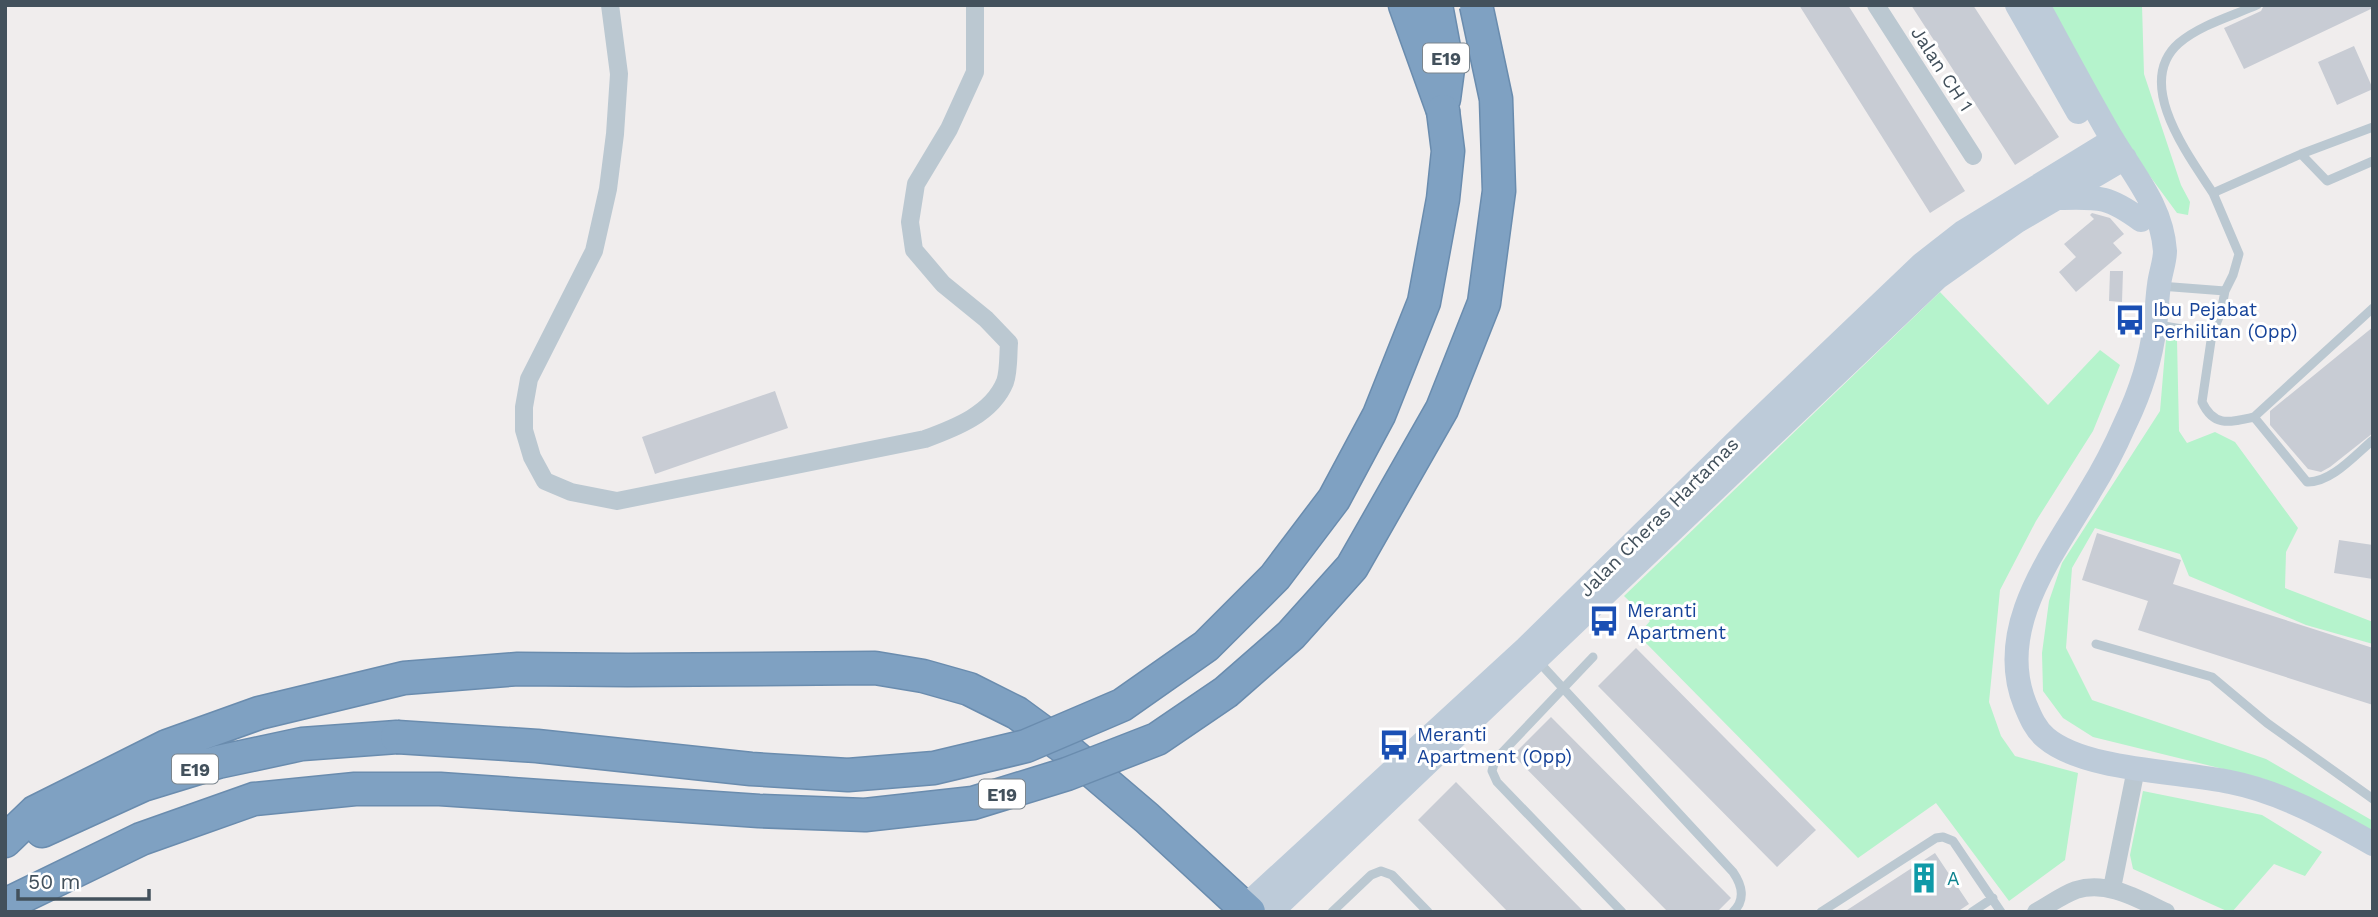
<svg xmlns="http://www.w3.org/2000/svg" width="2378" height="917" font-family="'Work Sans',sans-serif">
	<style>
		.green { fill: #b5f3cc }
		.building { fill: #c8ccd4 }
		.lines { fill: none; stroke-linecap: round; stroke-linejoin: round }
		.highway-casing { stroke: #6a8cae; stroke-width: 35 }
		.lane { stroke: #bbc8d1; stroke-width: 9 }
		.street { stroke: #bbc8d1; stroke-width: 18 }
		.secondary { stroke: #bdcbd9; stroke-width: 24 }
		.highway { stroke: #7fa1c2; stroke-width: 32 }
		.highway-bridge-casing { stroke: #6a8cae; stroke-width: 35; stroke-linecap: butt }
		.highway-bridge { stroke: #7fa1c2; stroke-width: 32 }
		.labels { text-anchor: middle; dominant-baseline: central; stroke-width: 6; stroke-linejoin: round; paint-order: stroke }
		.shield { fill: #fff; stroke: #7b858d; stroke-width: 2 }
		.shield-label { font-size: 18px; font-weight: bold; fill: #43515c }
		.street-label { font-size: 19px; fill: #43515c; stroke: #fff }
		.transit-label { font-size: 19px; fill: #164399; stroke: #fff; text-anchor: start }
		.culture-label { font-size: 19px; fill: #0d838f; stroke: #fff; text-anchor: start }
	</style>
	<rect width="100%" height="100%" fill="#f0eded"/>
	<!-- green -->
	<path class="green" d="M2046 5H2142L2144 74 2181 185 2190 202 2188 215 2177 213 2113 126Z
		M1940 292 2048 405 2100 350 2120 365 2093 431 2036 521 2000 590 1989 702 2001 736 2015 756 2078 773 2065 860 2009 901 1936 803 1858 858 1638 635 1650 621 1624 596Z
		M2166 340H2177L2179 431 2187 443 2215 432 2235 442 2298 528 2286 552 2285 588 2373 622V644L2306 625 2189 576 2180 554 2095 528 2072 568 2066 648 2092 700 2266 759 2373 821V836L2264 779 2093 737 2063 718 2043 691 2042 653 2049 601 2062 563 2160 411Z
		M2143 791 2262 815 2322 852 2305 876 2274 864 2232 912H2229L2133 869 2130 855Z"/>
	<!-- building -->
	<path class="building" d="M1799 5H1848L1965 191 1930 213Z
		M1911 5H1973L2059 137 2015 165Z
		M2264 5H2373V8L2244 69 2224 28 2261 11Z
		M2354 46 2373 89 2337 105 2318 62Z
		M2092 213 2110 218 2124 234 2113 243 2122 253 2076 292 2059 272 2076 257 2064 244 2094 219 2090 215Z
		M2110 271H2123L2122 302 2109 301Z
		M2373 327V433L2330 467 2321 472 2308 469 2270 425V411Z
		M775 391 788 428 655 474 642 437Z
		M2097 533 2181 560 2173 584 2373 648V705L2138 630 2148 601 2082 580Z
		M2339 540 2373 545V579L2334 573Z
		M1636 648 1816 830 1777 867 1598 686Z
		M1551 717 1731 898 1717 912H1668L1513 755Z
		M1456 782 1584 912H1508L1418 820Z
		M1935 853 1969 904 1957 912H1844Z"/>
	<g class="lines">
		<!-- highway casing -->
		<g class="highway-casing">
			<path id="highway" d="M1405 5 1443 111
				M1436 5 1448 69 1444 99
				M42 831 143 785 218 762 302 744 397 737
				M5 841 35 812 167 746 259 713 404 678 518 669 628 670 875 668 923 676 969 689 1017 713 1066 749 1147 818 1249 912"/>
		</g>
		<!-- lane -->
		<path class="lane" d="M2257 5C2232 16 2200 25 2179 43 2133 83 2189 156 2213 193L2301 154 2373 127
			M2301 154 2327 181 2373 161
			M2213 193 2239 254 2233 275 2225 291 2221 312 2212 334 2202 402C2214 428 2231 422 2254 417L2373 308
			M2160 286 2225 291
			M2158 325 2212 334
			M2254 417 2307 482C2331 483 2355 455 2373 440
			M2096 644 2212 677 2267 723 2373 799
			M1593 657 1495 760 1492 771 1497 782 1622 912
			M1537 660 1733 872C1742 885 1746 900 1733 912
			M1332 912 1371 875 1381 871 1392 875 1428 912
			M1821 912 1936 838 1943 837 1953 841 2001 912
			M1972 912 1993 898"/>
		<!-- street -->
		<path class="street" d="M610 5 619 74 615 134 608 189 594 251 529 379 524 407V430L532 457 545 481 571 492 617 501 925 439C955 428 992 414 1005 382 1009 371 1008 354 1009 343L986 319 943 284 914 250 910 222 916 184 949 129 975 72V5
			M1876 5 1973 156
			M2112 888 2136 769
			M2036 912C2049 905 2062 895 2076 890 2107 880 2138 899 2166 912"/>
		<!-- secondary -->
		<path class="secondary" d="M2017 5 2078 112
			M2038 5C2062 49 2086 94 2111 137 2133 174 2162 206 2165 251 2165 262 2160 274 2159 285 2157 298 2157 312 2155 325 2151 359 2140 393 2125 424 2115 447 2103 470 2090 491 2054 553 1994 627 2025 704 2030 716 2035 729 2046 738 2085 771 2180 771 2230 782 2281 792 2329 819 2373 844
			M2060 198C2100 197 2108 196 2141 220
			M1239 912 1526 648 1749 429 1922 264 1963 232 2113 140
			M1271 912 1937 278 2016 222 2125 158"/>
		<!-- highway -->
		<use href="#highway" class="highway"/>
		<!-- highway-bridge casing -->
		<g class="highway-bridge-casing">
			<path id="highway-bridge" d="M397 737 537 746 751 769 848 775 934 768 1026 746 1122 705 1206 646 1275 577 1334 499 1379 415 1424 302 1443 199 1448 151 1443 111
				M5 905 141 839 254 799 355 789H440L759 811 865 815 973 803 1067 774 1157 739 1226 692 1291 635 1352 567 1442 409 1484 303 1499 191 1496 99 1476 5"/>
		</g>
		<!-- highway-bridge -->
		<use href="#highway-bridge" class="highway-bridge"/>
	</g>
	<!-- icons -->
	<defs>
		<g id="bus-bare" transform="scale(2.415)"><path d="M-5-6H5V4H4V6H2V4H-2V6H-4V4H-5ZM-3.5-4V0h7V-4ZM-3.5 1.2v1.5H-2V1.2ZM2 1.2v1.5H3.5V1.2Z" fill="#1a4fb4" stroke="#fff" stroke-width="2.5" paint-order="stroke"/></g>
		<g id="building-bare" transform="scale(2.415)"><path d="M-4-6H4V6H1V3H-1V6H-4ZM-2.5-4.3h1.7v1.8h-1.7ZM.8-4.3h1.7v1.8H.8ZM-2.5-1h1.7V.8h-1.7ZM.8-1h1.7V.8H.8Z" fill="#0f9aa8" stroke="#fff" stroke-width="2.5" paint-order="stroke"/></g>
	</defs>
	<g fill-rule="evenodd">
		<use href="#bus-bare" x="2130" y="320"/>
		<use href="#bus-bare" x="1604" y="621"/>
		<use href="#bus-bare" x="1394" y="745"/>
		<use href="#building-bare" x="1924" y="878"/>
	</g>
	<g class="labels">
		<!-- shield labels -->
		<g class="shield">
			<rect x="1423" y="43.5" width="46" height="29" rx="5"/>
			<rect x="172" y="754.5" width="46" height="29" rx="5"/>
			<rect x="979" y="779.5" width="46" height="29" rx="5"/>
		</g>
		<g class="shield-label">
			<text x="1446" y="58">E19</text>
			<text x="195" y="769">E19</text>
			<text x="1002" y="794">E19</text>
		</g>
		<!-- street labels -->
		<g class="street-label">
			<text transform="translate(1942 69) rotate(57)">Jalan CH 1</text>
			<text transform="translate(1659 517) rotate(-45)">Jalan Cheras Hartamas</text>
		</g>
		<!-- transit labels -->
		<g class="transit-label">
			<text x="2153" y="309">Ibu Pejabat<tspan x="2153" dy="22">Perhilitan (Opp)</tspan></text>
			<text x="1627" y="610">Meranti<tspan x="1627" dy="22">Apartment</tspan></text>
			<text x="1417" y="734">Meranti<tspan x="1417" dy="22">Apartment (Opp)</tspan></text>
		</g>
		<!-- culture labels -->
		<g class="culture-label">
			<text x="1947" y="878">A</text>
		</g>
	</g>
	<!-- border -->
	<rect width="2378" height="917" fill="none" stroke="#43515c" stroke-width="14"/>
	<!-- scale -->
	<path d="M18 889v10h131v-10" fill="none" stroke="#43515c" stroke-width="3.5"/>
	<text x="28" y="889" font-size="21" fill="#43515c" stroke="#ffffff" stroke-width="5" paint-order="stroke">50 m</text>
</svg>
